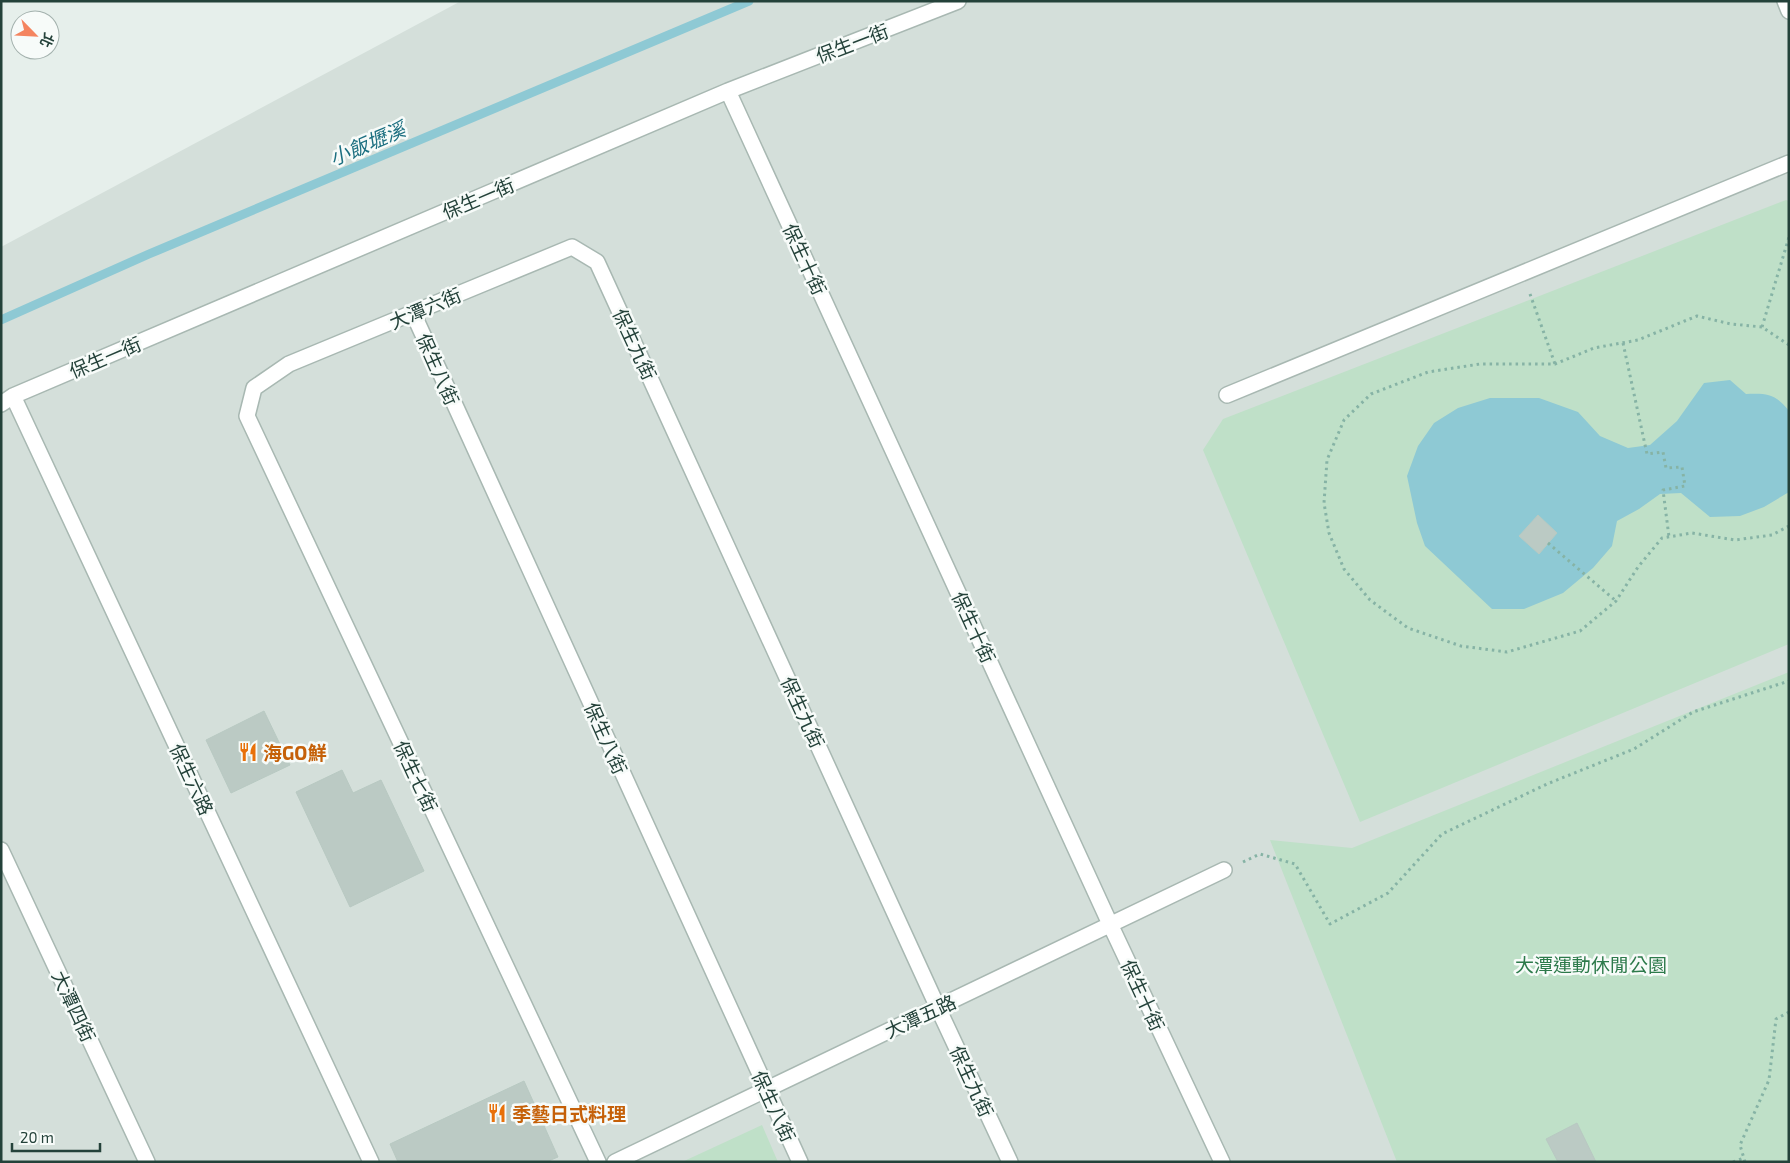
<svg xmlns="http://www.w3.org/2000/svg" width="1790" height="1163" font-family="'Exo 2','Noto Sans TC',sans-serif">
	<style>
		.built { fill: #d4dfda }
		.green { fill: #bfe0c8 }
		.water { fill: #8ec9d4 }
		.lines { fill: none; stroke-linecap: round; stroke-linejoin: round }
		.stream { stroke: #8ec9d4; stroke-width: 9 }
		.building { fill: #bbcac4; stroke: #b8c9c2 }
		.minor-casing { stroke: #a8b8b2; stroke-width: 18 }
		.path { stroke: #86b3a5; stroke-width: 3; stroke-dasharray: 2.5 4; stroke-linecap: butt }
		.minor { stroke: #fff; stroke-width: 15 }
		.labels { text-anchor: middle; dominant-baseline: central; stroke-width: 5; stroke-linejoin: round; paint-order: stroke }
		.street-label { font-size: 19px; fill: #24423a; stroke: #f7fbf9 }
		.food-label { font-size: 19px; font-weight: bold; fill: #c56008; stroke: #f7fbf9; text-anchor: start }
		.park-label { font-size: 19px; fill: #2d7a4b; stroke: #f7fbf9 }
		.water-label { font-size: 20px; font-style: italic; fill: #1c6f80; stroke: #f7fbf9 }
	</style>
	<rect width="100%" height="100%" fill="#e6efeb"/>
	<!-- built -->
	<path class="built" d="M461 1H1789V1162H1V247Z"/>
	<!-- green -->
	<path class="green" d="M1786 200 1789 201V644L1360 822 1203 450 1223 419Z
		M1789 672V1162H1397L1270 840 1352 848Z
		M762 1125 778 1162H682Z"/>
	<!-- water -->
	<path class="water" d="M1730 380 1746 394C1767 393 1776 394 1789 411V492L1764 507 1740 516 1710 517 1681 493 1660 494 1639 509 1617 521 1612 546 1593 568 1563 593 1524 609H1492L1425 546 1417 523 1407 476 1418 446 1434 423 1458 408 1490 398H1539L1578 412 1600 436 1628 448 1650 445 1677 421 1704 383Z"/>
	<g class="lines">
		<!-- stream -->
		<path class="stream" d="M1 320 149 254 749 1"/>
	</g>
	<!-- building -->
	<path class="building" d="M1538 515 1557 533 1539 554 1519 536Z
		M264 711 290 765 231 793 206 740Z
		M342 770 353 793 381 780 424 871 350 907 296 792Z
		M524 1081 558 1157 546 1162H398L390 1144Z
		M1577 1123 1596 1162H1558L1546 1139Z"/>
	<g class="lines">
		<!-- minor casing -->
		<g class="minor-casing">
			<path id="minor" d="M1785 1 1789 11
				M728 91 1110 924 1222 1162
				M413 313 800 1162
				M1227 395 1789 163
				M13 396 371 1162
				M1 404 13 396 728 91 958 1
				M1 850 147 1162
				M598 1162 247 416 254 388 289 364 572 247 597 262 938 1008 1010 1162
				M615 1162 1224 870"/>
		</g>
		<!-- path -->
		<path class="path" d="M1530 294 1555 364
			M1762 327 1789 237
			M1623 343 1647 454 1663 452 1666 468 1682 467 1685 486 1663 490 1669 537
			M1789 345 1762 327 1731 324 1697 316 1638 340 1594 348 1555 364H1480L1428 372 1371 394 1344 420 1327 460 1324 503 1329 533 1344 569 1370 600 1408 628 1461 646 1507 652 1580 631 1616 601 1638 567 1662 538 1692 533 1735 540 1772 535 1789 526
			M1548 543 1616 601
			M1243 862 1260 854 1295 864 1330 924 1388 893 1442 834 1547 784 1634 749 1693 712 1789 681
			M1733 1162 1744 1158
			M1745 1162 1740 1145 1769 1080 1776 1019 1789 1012"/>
		<!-- minor -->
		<use href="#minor" class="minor"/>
	</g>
	<!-- icons -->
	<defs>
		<g id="restaurant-bare" transform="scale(1.5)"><path d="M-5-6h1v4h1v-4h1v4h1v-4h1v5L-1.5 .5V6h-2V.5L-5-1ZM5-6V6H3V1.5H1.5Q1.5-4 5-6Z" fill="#e8710a" stroke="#f7fbf9" stroke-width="2.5" paint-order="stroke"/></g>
	</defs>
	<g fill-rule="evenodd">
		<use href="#restaurant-bare" x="248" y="752"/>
		<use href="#restaurant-bare" x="497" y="1113"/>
	</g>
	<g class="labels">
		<!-- street labels -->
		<g class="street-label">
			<text transform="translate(852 43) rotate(-21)">保生一街</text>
			<text transform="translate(478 198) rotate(-23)">保生一街</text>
			<text transform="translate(805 259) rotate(65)">保生十街</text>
			<text transform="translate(425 308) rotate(-23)">大潭六街</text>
			<text transform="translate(635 344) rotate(65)">保生九街</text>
			<text transform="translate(105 357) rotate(-23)">保生一街</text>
			<text transform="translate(438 369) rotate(66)">保生八街</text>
			<text transform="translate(974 627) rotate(65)">保生十街</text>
			<text transform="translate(803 712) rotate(65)">保生九街</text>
			<text transform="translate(606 738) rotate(66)">保生八街</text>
			<text transform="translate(416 776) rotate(65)">保生七街</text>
			<text transform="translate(192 779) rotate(65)">保生六路</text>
			<text transform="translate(1143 995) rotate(65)">保生十街</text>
			<text transform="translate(74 1006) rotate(65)">大潭四街</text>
			<text transform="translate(920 1016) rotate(-25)">大潭五路</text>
			<text transform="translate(972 1081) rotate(65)">保生九街</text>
			<text transform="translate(774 1106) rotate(65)">保生八街</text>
		</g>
		<!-- food labels -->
		<g class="food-label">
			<text x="263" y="752">海GO鮮</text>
			<text x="512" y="1113">季藝日式料理</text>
		</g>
		<!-- park labels -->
		<g class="park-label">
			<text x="1591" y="964">大潭運動休閒公園</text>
		</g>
		<!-- water labels -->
		<g class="water-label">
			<text transform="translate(367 143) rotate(-23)">小飯壢溪</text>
		</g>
	</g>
	<!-- border -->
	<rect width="1790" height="1163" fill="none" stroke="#24423a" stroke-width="5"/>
	<!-- north arrow -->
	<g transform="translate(35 35) rotate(114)"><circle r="24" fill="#f7fbf9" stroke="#a3b1ad"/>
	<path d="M0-4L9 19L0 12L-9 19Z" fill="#f4845f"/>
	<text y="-8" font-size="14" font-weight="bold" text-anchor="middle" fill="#24423a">北</text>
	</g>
	<!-- scale -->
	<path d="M12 1143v8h88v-8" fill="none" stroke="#24423a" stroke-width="2.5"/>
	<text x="20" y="1143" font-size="15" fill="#24423a" stroke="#f7fbf9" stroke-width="4" paint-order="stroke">20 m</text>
</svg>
